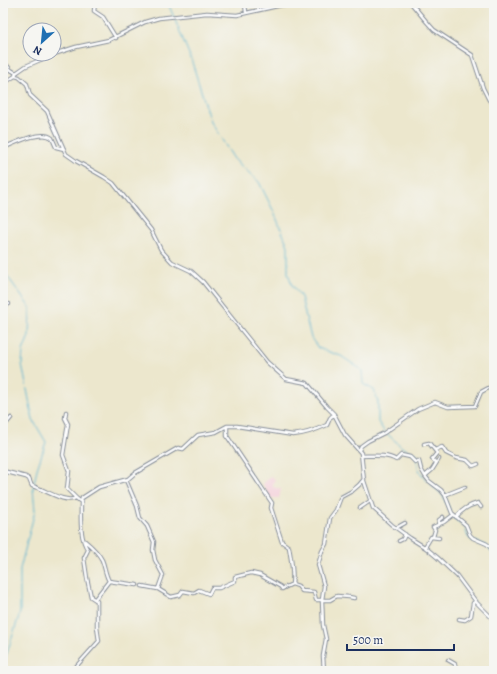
<svg xmlns="http://www.w3.org/2000/svg" width="497" height="674" font-family="Alegreya,serif">
	<style>
		.built { fill: #f5cfda }
		.lines { fill: none; stroke-linecap: round; stroke-linejoin: round }
		.stream { stroke: #54b2d2; stroke-width: 1 }
		.minor-casing { stroke: #848b96; stroke-width: 4.5 }
		.minor { stroke: #fff; stroke-width: 2.5 }
	</style>
	<rect width="100%" height="100%" fill="#f6f6f2"/>
	<filter id="ink" filterUnits="userSpaceOnUse"><feTurbulence type="fractalNoise" baseFrequency=".025" numOctaves="2"/><feDisplacementMap in="SourceGraphic" scale="8" xChannelSelector="R" yChannelSelector="G"/><feConvolveMatrix kernelMatrix="1 2 1 2 8 2 1 2 1" color-interpolation-filters="sRGB"/></filter>
	<filter id="wash" filterUnits="userSpaceOnUse"><feTurbulence type="fractalNoise" baseFrequency=".012" numOctaves="4" result="noise"/><feDisplacementMap in="SourceGraphic" scale="16" xChannelSelector="R" yChannelSelector="G"/><feGaussianBlur stdDeviation="0.9" result="paint"/><feColorMatrix in="noise" values="0 0 0 0 0 0 0 0 0 0 0 0 0 0 0 0 0 1.4 0 .05"/><feComposite in="paint" operator="in"/></filter>
	<g filter="url(#wash)">
		<rect width="100%" height="100%" fill="#ece7cd"/>
		<!-- built -->
		<path class="built" d="M271 476 275 479 273 483V487L281 489 279 498H270L263 484Z"/>
		<g class="lines">
			<!-- stream -->
			<path class="stream" d="M168 3 191 59 211 122 234 159 259 182 273 210 288 246V273L292 285 301 297 311 338 318 348 341 356 362 370 363 384 374 390 378 402V422L384 431 403 448 418 455C415 464 420 474 427 481
				M3 270 30 308 29 336 23 351 22 364 33 420 46 442 37 469 33 488 35 511 20 569V613L4 662 6 671
				M431 484 443 496 450 511
				M453 517 465 528 468 537 473 541 487 546 494 556"/>
		</g>
	</g>
	<g filter="url(#ink)">
		<g class="lines">
			<!-- minor casing -->
			<g class="minor-casing">
				<path id="minor" d="M95 3 94 11 103 17 116 38
					M245 3 246 13
					M411 3 426 21 434 30 472 55 483 88 489 100 494 105
					M54 54 76 47 109 40 145 22 159 18 207 13 237 15 282 5 312 4 319 3
					M3 61 11 70 16 73
					M15 76 16 73 26 66 54 54
					M3 84 15 76 19 77 27 84 30 95 47 111 66 154 76 161 104 177 113 183 151 230 161 250 172 262 191 271 203 282 267 362 286 379 307 383 327 407 334 414 345 435 361 453 364 481 373 508 392 525 410 538 426 548 438 558 457 576 477 603 494 620
					M3 148C13 144 42 129 52 138 53 140 55 145 56 147L64 149
					M3 304H9
					M3 317H4
					M66 412 65 418 68 424 63 455 69 471 67 489 76 498
					M3 425H5L11 418
					M227 426V436L272 503 271 508 282 542 289 547C291 560 294 572 292 584
					M424 444 429 443 437 453 432 459 436 463
					M359 450 361 446 368 441 384 433 418 409 435 402 448 407 475 406 481 392 494 385
					M435 450 442 447 446 453 456 458 467 460 473 466 478 464
					M361 456C372 456 387 454 396 460L401 455 410 457 415 462
					M417 461H419L421 469 425 476 429 481 441 490 445 495 452 513 466 525 470 535 473 538 487 544 494 551
					M3 471 26 477 29 479 31 484 32 486C45 489 64 504 76 498L81 502C81 516 79 538 88 550L84 558 87 578 91 597 97 601V627L99 641 72 671
					M425 476 432 470 439 459
					M126 480 137 506 140 518 147 526 154 542 153 550 155 560 163 575 158 589
					M445 495 465 487
					M81 502 82 498 99 487 128 479 135 473 178 448 183 449 198 435 216 432 227 426H237L293 435C306 434 316 430 327 425L330 418 334 414
					M360 508 370 501
					M456 517C463 509 468 506 478 503L481 507
					M439 524 444 522 453 515
					M396 528 405 523
					M433 537 435 530 433 527 438 525 439 520 443 517
					M85 541C91 546 98 552 102 560 105 567 105 574 109 581L137 585
					M399 541 403 539 405 534
					M425 547 431 537 439 538
					M142 586 158 589 171 597 180 595 183 591 194 593 199 590 209 594 212 588H219L235 581V577L251 573 260 575 281 587 282 589 292 584 298 586 302 591 314 592 316 600H330L337 596 349 597 354 598
					M95 599 109 581
					M459 619 465 620 471 616 473 603 476 601
					M448 660 455 664 456 671
					M324 671 323 656 326 639 323 625 322 600 324 586 318 565 322 551 326 544 330 518 336 510 341 497 352 491 359 485 364 479"/>
			</g>
			<!-- minor -->
			<use href="#minor" class="minor"/>
		</g>
	</g>
	<!-- margin -->
	<rect width="497" height="674" fill="none" stroke="#f6f6f2" stroke-width="16"/>
	<!-- north arrow -->
	<g transform="translate(42 42) rotate(207)"><circle r="19" fill="#f6f6f2" stroke="#9ea6b7"/>
	<path d="M0-3L7 15L0 10L-7 15Z" fill="#1f6fb2"/>
	<text y="-6" font-size="11" font-weight="bold" text-anchor="middle" fill="#1b2f5e">N</text>
	</g>
	<!-- scale -->
	<path d="M347 644v6h107v-6" fill="none" stroke="#1b2f5e" stroke-width="2"/>
	<text x="353" y="644" font-size="12" fill="#1b2f5e" stroke="#f6f6f2" stroke-width="3" paint-order="stroke">500 m</text>
</svg>
